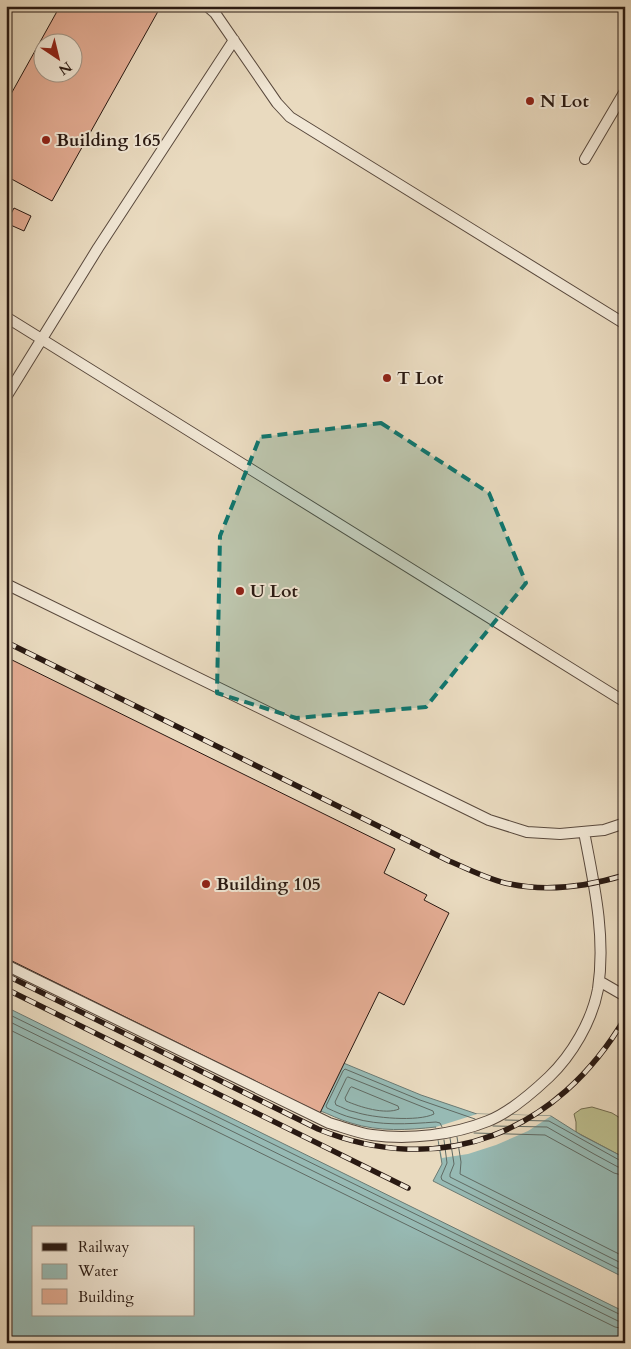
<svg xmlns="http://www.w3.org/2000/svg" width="631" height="1349" font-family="Cardo,serif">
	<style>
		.green { fill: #bcbe8e; stroke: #726c50 }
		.water { fill: #97bab4; stroke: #6b7a73; fill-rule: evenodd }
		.pier { fill: #e9dabf }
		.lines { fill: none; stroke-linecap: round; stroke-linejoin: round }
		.shore { stroke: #606a63; stroke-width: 1 }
		.building { fill: #e3ac93; stroke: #291912; fill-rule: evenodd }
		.service-casing { stroke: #59493d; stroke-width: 12 }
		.service { stroke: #f1e7d5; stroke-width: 10 }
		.rail-casing { stroke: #291912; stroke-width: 5.5 }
		.rail { stroke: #f1e7d5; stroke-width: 4; stroke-dasharray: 11; stroke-linecap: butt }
		.marked { fill: #0f766e; fill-opacity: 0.2; stroke: #0f766e; stroke-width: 4; stroke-dasharray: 10 6; stroke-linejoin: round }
		.poi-dot { fill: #8f2418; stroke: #f1e7d5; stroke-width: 2 }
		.labels { text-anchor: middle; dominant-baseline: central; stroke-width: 4; stroke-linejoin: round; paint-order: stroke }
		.poi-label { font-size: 18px; font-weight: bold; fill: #291912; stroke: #f1e7d5; text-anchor: start }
	</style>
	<rect width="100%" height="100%" fill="#e9dabf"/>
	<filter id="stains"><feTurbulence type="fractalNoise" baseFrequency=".004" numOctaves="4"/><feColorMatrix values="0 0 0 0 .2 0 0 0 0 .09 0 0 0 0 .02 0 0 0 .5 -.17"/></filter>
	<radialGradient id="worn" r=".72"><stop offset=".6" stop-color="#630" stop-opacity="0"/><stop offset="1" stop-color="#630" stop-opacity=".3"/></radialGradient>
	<!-- green -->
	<path class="green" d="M592 1107 612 1113 625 1121V1158L576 1132V1122L574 1114 581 1109Z"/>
	<!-- water -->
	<path class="water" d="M6 1007 625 1312V1343H6ZM34 1228H194V1315H34Z
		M341 1062 421 1095 477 1114 551 1116 581 1135 625 1158V1278L433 1181 442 1164 436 1127C408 1130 379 1132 351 1123 340 1120 329 1114 318 1110Z"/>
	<!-- pier -->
	<path class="pier" d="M477 1114 551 1116 528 1131 496 1145 468 1154 442 1158 436 1127Z"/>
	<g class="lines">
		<!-- shore -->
		<path class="shore" d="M6 1013 621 1315 625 1316
			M6 1020 618 1321 625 1322
			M6 1028 615 1327 625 1329
			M348 1077 433 1111 434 1114C418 1122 373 1118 355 1112 348 1111 342 1107 336 1105L335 1102 346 1079Z
			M352 1087 398 1106 399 1109C385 1115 360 1107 346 1101L345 1098 350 1088Z
			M505 1120 549 1121 621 1161 625 1162
			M493 1126 547 1127 594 1154 618 1167 625 1168
			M442 1127 440 1123 436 1122C408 1124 380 1126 353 1118 344 1116 336 1112 327 1108L326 1106 343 1071 345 1069 420 1100 475 1119
			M474 1133 545 1135 614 1173 625 1176
			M457 1137 461 1162 460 1174 625 1257
			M450 1138 454 1164 450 1174V1177L625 1265
			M444 1140 447 1163 441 1177 442 1180 625 1272"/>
	</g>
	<!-- building -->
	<path class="building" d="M60 6H161L52 201 6 176V103ZM42 42H72V72H42Z
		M14 208 31 216 24 231 6 223Z
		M6 657 395 849 384 873 427 895 424 900 449 913 404 1005 379 992 320 1113 6 958Z"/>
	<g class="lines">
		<!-- service casing -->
		<g class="service-casing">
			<path id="service" d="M207 6 215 13 277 103 290 117 625 324
				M585 159 625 91
				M6 317 625 702
				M6 397 98 248 234 40
				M6 584 489 820 527 832 560 834 604 830 625 823
				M6 965 329 1123C343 1127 358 1133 372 1135 410 1140 453 1135 488 1121 509 1113 532 1093 549 1077 572 1055 592 1021 598 989 606 936 594 884 584 832
				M599 981 625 996"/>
		</g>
		<!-- service -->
		<use href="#service" class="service"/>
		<!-- rail casing -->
		<g class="rail-casing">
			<path id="rail" d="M6 642 449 861C469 869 489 880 510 884 548 892 589 886 625 875
				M6 975 318 1129C442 1180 558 1132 625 1018
				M6 989 408 1188"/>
		</g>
		<!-- rail -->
		<use href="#rail" class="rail"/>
	</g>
	<!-- marked area -->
	<path class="marked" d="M381 423 489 493 526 583 426 707 296 718 217 693 220 536 260 437Z"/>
	<!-- markers -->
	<g class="poi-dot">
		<circle cx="530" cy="101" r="5"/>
		<circle cx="46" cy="140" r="5"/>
		<circle cx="387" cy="378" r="5"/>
		<circle cx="240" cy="591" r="5"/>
		<circle cx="206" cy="884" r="5"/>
	</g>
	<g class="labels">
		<!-- poi labels -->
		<g class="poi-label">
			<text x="540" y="101">N Lot</text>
			<text x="56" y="140">Building 165</text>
			<text x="397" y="378">T Lot</text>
			<text x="250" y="591">U Lot</text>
			<text x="216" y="884">Building 105</text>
		</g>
	</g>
	<!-- margin -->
	<rect width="631" height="1349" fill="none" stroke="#e9dabf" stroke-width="25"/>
	<rect x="8" y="8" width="616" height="1334" fill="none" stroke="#291912" stroke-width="2.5"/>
	<rect x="12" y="12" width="606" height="1324" fill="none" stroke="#291912"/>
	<!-- legend -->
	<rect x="32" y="1226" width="162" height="90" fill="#f1e7d5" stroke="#a19587"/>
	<rect x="42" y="1243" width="25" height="8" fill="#291912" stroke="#a19587"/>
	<text x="78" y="1252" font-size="15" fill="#291912">Railway</text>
	<rect x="42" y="1264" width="25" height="15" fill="#97bab4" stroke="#a19587"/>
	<text x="78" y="1276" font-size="15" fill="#291912">Water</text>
	<rect x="42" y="1289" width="25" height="15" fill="#e3ac93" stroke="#a19587"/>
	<text x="78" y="1302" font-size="15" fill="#291912">Building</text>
	<!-- north arrow -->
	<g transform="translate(58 58) rotate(145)"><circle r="24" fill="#f1e7d5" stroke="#a19587"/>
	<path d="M0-4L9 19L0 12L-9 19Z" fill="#8f2418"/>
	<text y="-8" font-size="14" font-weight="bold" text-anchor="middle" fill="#291912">N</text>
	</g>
	<rect width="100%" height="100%" filter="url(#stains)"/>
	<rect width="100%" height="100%" fill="url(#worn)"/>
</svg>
